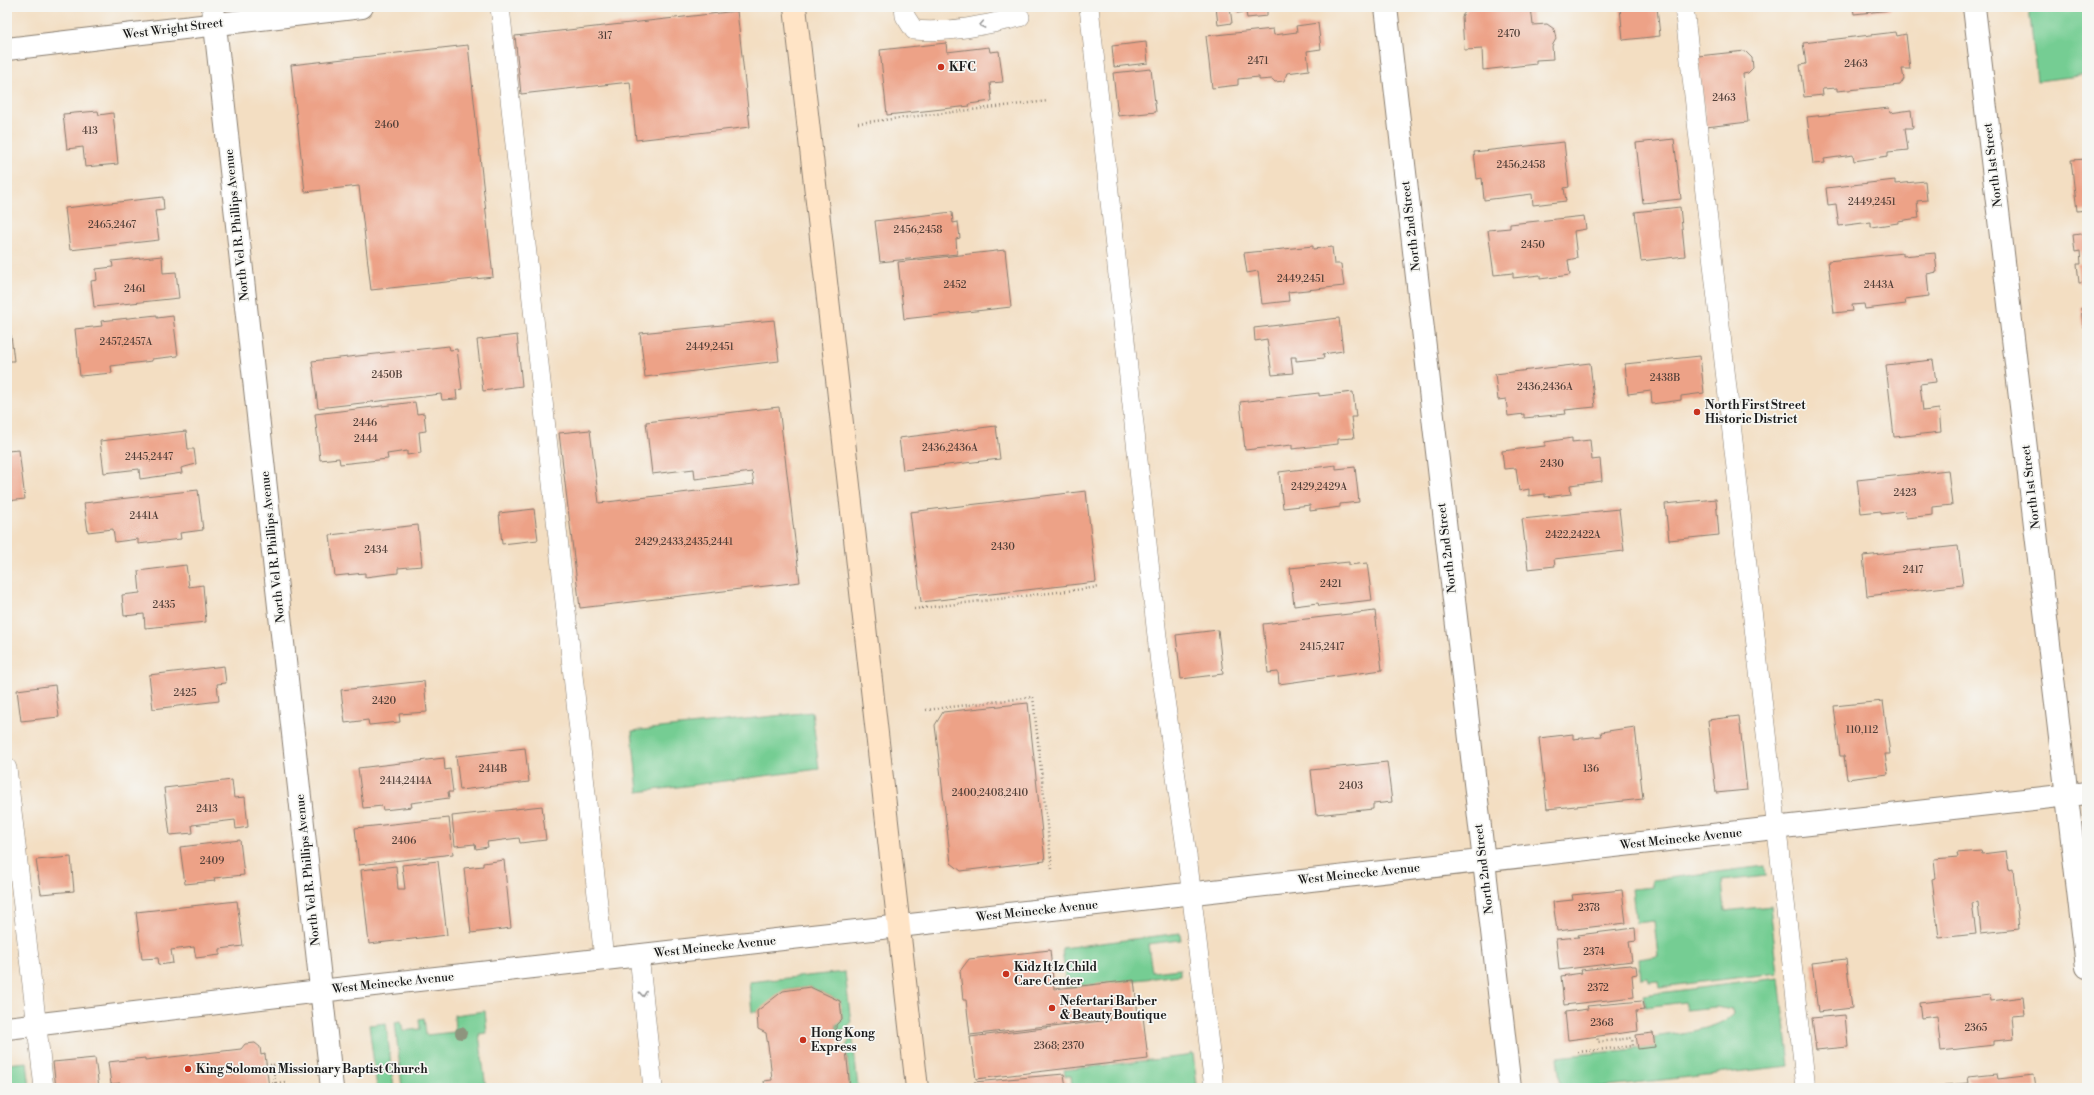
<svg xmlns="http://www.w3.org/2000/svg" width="2094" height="1095" font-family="'Libre Bodoni',serif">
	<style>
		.green { fill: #75cd93; stroke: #487458 }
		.building { fill: #eda287 }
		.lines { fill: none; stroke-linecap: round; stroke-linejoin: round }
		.lane-casing { stroke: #887d6f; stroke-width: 20 }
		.street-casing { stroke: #887d6f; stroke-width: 24 }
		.secondary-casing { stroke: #887d6f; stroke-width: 24 }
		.path { stroke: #887d6f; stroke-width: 2.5; stroke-dasharray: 1 3; stroke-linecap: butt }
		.lane { stroke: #fff; stroke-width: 19 }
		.street { stroke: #fff; stroke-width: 22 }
		.secondary { stroke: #ffe4c6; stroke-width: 22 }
		.tree { fill: #8e957e }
		.oneway { stroke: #999 }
		.poi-dot { fill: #c8321e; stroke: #f6f6f2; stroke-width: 1.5 }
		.labels { text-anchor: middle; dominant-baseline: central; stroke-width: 3.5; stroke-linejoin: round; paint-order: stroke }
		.number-label { font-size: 10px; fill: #503e37 }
		.street-label { font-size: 12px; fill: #1c1c1c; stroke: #f6f6f2 }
		.poi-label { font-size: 12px; font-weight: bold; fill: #1c1c1c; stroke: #f6f6f2; text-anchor: start }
	</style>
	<rect width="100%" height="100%" fill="#f6f6f2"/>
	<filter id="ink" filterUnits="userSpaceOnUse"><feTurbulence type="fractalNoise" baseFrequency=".025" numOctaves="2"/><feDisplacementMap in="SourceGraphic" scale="8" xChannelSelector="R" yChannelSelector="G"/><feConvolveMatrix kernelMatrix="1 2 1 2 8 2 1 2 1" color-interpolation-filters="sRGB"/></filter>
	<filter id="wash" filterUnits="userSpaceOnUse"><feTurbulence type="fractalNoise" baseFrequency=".012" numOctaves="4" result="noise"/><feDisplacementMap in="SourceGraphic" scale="16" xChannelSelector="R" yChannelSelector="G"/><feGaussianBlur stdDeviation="0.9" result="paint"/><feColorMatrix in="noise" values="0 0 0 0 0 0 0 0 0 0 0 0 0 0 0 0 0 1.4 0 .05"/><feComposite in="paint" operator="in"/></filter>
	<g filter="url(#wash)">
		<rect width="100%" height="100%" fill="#f3dec2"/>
		<!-- green -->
		<path class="green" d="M2029 7H2087V75L2037 81Z
			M812 712 819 769 638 792 632 731Z
			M1765 866 1766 876 1722 881 1725 911 1770 906 1778 973 1659 987 1658 981 1648 982 1647 978 1641 979 1639 959 1658 956 1654 921 1636 923 1632 889 1652 887V880Z
			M1180 933 1181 940 1148 944 1152 972 1180 969V975L1066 988 1062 948Z
			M845 972 851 1023 844 1030 837 1033 836 1025 842 1019 840 1001 810 987 783 991 757 1012H752L749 982Z
			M1779 978 1789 1066 1589 1088H1561L1557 1057 1654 1047V1037C1676 1033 1717 1031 1733 1014L1732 1010 1716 1007 1687 1010 1685 1002 1645 1007 1643 995Z
			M485 1011 487 1033 479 1034 486 1088H402L395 1022 401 1021 403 1031 420 1029 419 1019 424 1018 426 1035 455 1032 454 1015Z
			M386 1023 394 1088H377L369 1025Z
			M850 1039H853L858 1088H850L846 1046Z
			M1191 1053 1193 1054 1197 1085 1167 1088H1066L1072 1086 1071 1076H1065L1064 1070 1186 1056Z
			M27 1062 30 1088H7V1064Z"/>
		<g id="blocks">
			<!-- building -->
			<path class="building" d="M1216 7H1230L1232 23 1218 25Z
				M1236 7H1267V16L1247 18 1246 12 1237 13Z
				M1469 7H1531L1533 25 1547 24 1554 29 1556 39 1552 46 1553 59 1536 60V64L1483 70 1482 49 1464 50 1462 16Z
				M1620 7H1657L1660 36 1623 40Z
				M1853 7H1890L1891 10 1854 14Z
				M737 11 750 127 636 140 630 82 521 94 515 36Z
				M1318 23 1321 49 1307 51 1309 70 1287 73 1284 81 1275 82 1272 79 1259 80V77L1238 79V85L1212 88 1206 36 1273 29 1274 35 1297 32 1296 26Z
				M1896 32 1897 36 1906 34 1910 69H1902L1904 79 1900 85 1837 91V88L1822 89 1823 95 1804 97 1800 65 1806 64 1803 43Z
				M1146 42 1148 63 1114 67 1112 46Z
				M946 43 947 52 989 47 990 52 999 51 1003 82 990 83 992 101 969 104 970 106 887 115 880 50Z
				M468 45 493 277 371 290 359 186 305 192 291 65Z
				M1745 51 1752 58 1753 68 1748 73 1743 74 1748 122 1706 127 1698 56Z
				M1151 69 1156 112 1118 116 1113 73Z
				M1889 108 1890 113 1911 110 1913 128H1905L1908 150 1888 152V156L1854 161 1853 155 1824 159 1825 163 1813 164 1807 117Z
				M98 111 99 115 113 113 118 164 85 167 83 147 67 149 63 114Z
				M1674 139 1681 199 1643 203 1636 143Z
				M1564 142 1569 187 1564 188 1566 201 1533 205 1532 194 1484 200 1482 178 1477 179 1474 152Z
				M2087 159V210L2077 211 2071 160Z
				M1895 180V184L1925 181 1927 200 1917 201 1919 218 1898 221V223L1871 227V222L1839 226 1836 204 1828 205 1826 188Z
				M163 197 164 210 155 211 159 240 70 250 65 208Z
				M1680 207 1685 256 1641 261 1635 212Z
				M952 212 953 223 958 222 960 238 956 239 957 254 880 262 875 221Z
				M1584 216 1586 229 1574 231 1577 258 1568 260 1570 275 1540 279V275L1513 278V273L1494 275 1488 230 1510 228V224Z
				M2087 233V282L2079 283 2077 264H2081L2080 251 2075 252 2073 235Z
				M1313 246V249L1332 247 1334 264H1341L1344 286 1288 292 1289 301 1262 304 1258 271 1247 273 1244 253Z
				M1005 250 1011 307 904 319 898 262Z
				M1903 253V256L1935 253 1937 272 1927 274 1929 296 1905 299 1906 304 1865 309 1864 304 1852 305 1853 311 1834 313 1828 261Z
				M162 256 163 273 176 272 179 298 94 307 91 281 97 280 96 269 113 267 112 261Z
				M2087 307V345H2086L2081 308Z
				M157 315V318L173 316 178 356 152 359V361L111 366 112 373 80 376 75 329 102 326 101 321Z
				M1339 318 1343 351 1323 354 1324 358 1296 361V357H1291L1293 373 1272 375 1267 339 1255 341 1254 328Z
				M774 320 779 361 645 377 640 333Z
				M7 335H11L14 361H7Z
				M517 335 522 386 483 391 477 340Z
				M449 346 450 350 457 349 462 389 456 390 457 399 442 400 441 394 318 408 312 361Z
				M1700 356 1704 393 1681 396V400L1652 404 1651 391 1628 394 1625 364Z
				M1933 360 1936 382 1920 384 1923 411 1939 409 1941 432 1894 437 1886 365Z
				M1590 363 1595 407 1565 410 1566 414 1524 418V414L1508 416 1506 399 1498 400 1495 374Z
				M1353 392 1356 417H1351L1354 438 1338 439V444L1292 449V445L1245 450 1240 402 1319 393V396Z
				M415 402 417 414 424 413 426 431 419 432 421 453 407 455V451L387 454 388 459 340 464 339 458 320 460 315 414Z
				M779 407 800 582 580 608 559 433 590 430 599 503 754 484 752 472 695 479 694 469 652 474 646 422Z
				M996 426 1000 459 903 470 899 438Z
				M186 431 188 449H194L196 464 181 468 182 473 140 479 139 469 104 473 100 441Z
				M1572 438V442L1590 440 1592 460 1600 459 1602 481 1570 485 1571 494 1545 497V494L1529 496V489L1519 491 1516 468 1504 469 1502 451 1545 446V442Z
				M19 450 25 499 7 501V451Z
				M1336 465V469L1355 467 1359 502 1340 504V507L1310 511V505L1283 508 1279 472Z
				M1948 470 1952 505 1933 507V515L1906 518 1905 511 1881 514V511L1861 513 1857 480Z
				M198 490 203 530 180 533 181 539 138 544V539L115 542 113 529 88 532 84 503Z
				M1086 491 1096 582 921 602 910 512Z
				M1716 499 1719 535 1669 540 1665 504Z
				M534 509 538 540 502 544 499 513Z
				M1619 509 1624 551 1554 559 1555 566 1528 569 1522 519Z
				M418 525 422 566 398 568V573L365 577V573L335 576 330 535Z
				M1958 546 1963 585 1867 596 1863 556Z
				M1349 562V565L1367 563 1372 600 1319 606 1318 603 1294 606 1290 568Z
				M186 565 189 587 203 585 206 622 145 628 144 614 124 616 122 595 140 593 138 571Z
				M1375 611 1382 670 1279 684 1278 672 1268 673 1263 624Z
				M1218 630 1223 674 1181 679 1176 635Z
				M224 666 226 683 217 684 219 701 153 709 149 675Z
				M424 681 427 712 399 714 400 722 369 725 368 720 345 723 341 690Z
				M55 685 59 717 21 721 17 690Z
				M1883 701 1890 754H1885L1888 774 1847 779 1844 756H1840L1834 706Z
				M1028 703 1045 861 961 871 951 863 935 725 943 712Z
				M1739 716 1747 790 1716 793 1708 720Z
				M1635 727 1643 799 1547 809 1539 738 1573 734V739L1602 736 1601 732Z
				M525 748 529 782 460 790 456 756Z
				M444 758 445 770 450 769 453 792H448L449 798 411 803 412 807 383 810 382 806 363 808 358 768Z
				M1387 762 1392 802 1373 804V809L1316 815 1311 770Z
				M232 780 234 798 245 797 248 827 236 829 235 820 192 825 193 833 170 835 164 788Z
				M542 806 546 840 520 843 519 838 487 842 488 847 476 849 475 844 455 846 452 816Z
				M449 818 453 854 359 865 355 828Z
				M240 840 244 875 214 878 215 881 185 884 180 847Z
				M1981 851 1982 854 2006 851 2009 870 2013 869 2019 929 1981 933 1978 902 1972 903 1976 934 1939 938 1932 879 1936 878 1934 859 1958 857 1957 853Z
				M71 857 74 891 41 894 36 860Z
				M504 860 511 928 471 933 464 868 483 866V863Z
				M438 861 447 935 369 944 361 870 396 866 398 889H405L402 865Z
				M1622 890 1626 923 1557 931 1553 902 1573 900 1572 895Z
				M237 901 243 946 220 949V955L196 958 194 947 171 950 173 963 159 965 158 958 142 959 136 912Z
				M1635 928 1636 941 1629 942 1632 961 1559 970 1556 939 1579 937 1578 935Z
				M1050 950 1054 989 1134 980 1138 1015 970 1035 966 1000H963L960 971 969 959Z
				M1846 959 1852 1008 1818 1012 1812 963Z
				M1630 965 1631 966H1636L1637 974 1632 975 1634 997 1564 1005 1561 976 1582 973 1581 970Z
				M810 987 840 1001 842 1019 836 1025 838 1048 846 1050 850 1088H765L764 1081 772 1080 770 1059 766 1033 758 1029 757 1011 783 991Z
				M1990 995 1991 1001 2023 997 2025 1014 2012 1015 2014 1039 1994 1041V1045L1941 1051 1937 1016 1921 1018 1919 1003Z
				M1642 1001 1644 1010 1636 1011 1638 1031 1568 1040 1565 1012 1588 1009 1587 1006Z
				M1845 1015 1848 1047 1816 1050 1812 1018Z
				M1143 1016 1148 1059 976 1079 970 1037Z
				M1653 1033 1655 1047 1638 1049 1636 1035Z
				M255 1043 260 1047 261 1055 265 1054 269 1088H117L120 1083 111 1084 108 1062 145 1058V1060L241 1049 245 1044Z
				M95 1058 99 1088H56L53 1062Z
				M1064 1074 1066 1088H975L974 1082Z
				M1997 1074 1998 1079 2034 1075 2036 1088H1946L1945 1085 1969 1083 1968 1077Z
				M1197 1085V1088H1176V1087Z"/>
		</g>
	</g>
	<g filter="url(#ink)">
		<use href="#blocks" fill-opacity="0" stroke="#887d6f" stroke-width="1"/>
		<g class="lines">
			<!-- lane casing -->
			<g class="lane-casing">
				<path id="lane" d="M500 7 604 959
					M904 7 905 16 914 30C951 33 985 25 1020 17
					M1089 7 1160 664 1187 855 1214 1088
					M1684 7 1806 1088
					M7 768 44 1088
					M639 955 653 1088"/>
			</g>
			<!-- street casing -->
			<g class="street-casing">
				<path id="street" d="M213 7 332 1088
					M1386 7 1510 1088
					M1974 7 2087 967
					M7 49 362 7
					M7 1028 320 991 2087 793"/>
			</g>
			<!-- secondary casing -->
			<g class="secondary-casing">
				<path id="secondary" d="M795 7 917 1088"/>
			</g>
			<!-- path -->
			<path class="path" d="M858 123 1048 101
				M914 609 1100 587
				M926 710 1033 697 1052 869
				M1578 1052 1633 1046 1632 1038 1598 1042 1597 1036
				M266 1065H273L276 1088
				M273 1065 282 1063
				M268 1084 285 1082"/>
			<!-- lane -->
			<use href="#lane" class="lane"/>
			<!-- street -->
			<use href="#street" class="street"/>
			<!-- secondary -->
			<use href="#secondary" class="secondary"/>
		</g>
		<!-- trees -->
		<circle class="tree" cx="461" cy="1033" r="6"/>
		<!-- one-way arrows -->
		<defs><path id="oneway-chevron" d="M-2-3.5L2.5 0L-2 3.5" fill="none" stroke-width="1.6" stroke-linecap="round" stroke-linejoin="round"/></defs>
		<g class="oneway">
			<use href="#oneway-chevron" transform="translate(982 25) rotate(169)"/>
			<use href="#oneway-chevron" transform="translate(643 994) rotate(84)"/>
		</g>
	</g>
	<!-- markers -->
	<g class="poi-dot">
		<circle cx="941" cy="67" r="4"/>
		<circle cx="1697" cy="412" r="4"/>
		<circle cx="1006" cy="974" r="4"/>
		<circle cx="1052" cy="1008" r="4"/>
		<circle cx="803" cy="1040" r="4"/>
		<circle cx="188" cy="1069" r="4"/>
	</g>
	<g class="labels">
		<!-- number labels -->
		<g class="number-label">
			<text x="1509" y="34">2470</text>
			<text x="605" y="36">317</text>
			<text x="1258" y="61">2471</text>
			<text x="1856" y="64">2463</text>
			<text x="1724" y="98">2463</text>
			<text x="387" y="125">2460</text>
			<text x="90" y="131">413</text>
			<text x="1521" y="165">2456,2458</text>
			<text x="1872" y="202">2449,2451</text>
			<text x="112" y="225">2465,2467</text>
			<text x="918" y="230">2456,2458</text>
			<text x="1533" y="245">2450</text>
			<text x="1301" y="279">2449,2451</text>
			<text x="955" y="285">2452</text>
			<text x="1879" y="285">2443A</text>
			<text x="135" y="289">2461</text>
			<text x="126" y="342">2457,2457A</text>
			<text x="710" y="347">2449,2451</text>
			<text x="387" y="375">2450B</text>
			<text x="1665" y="378">2438B</text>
			<text x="1545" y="387">2436,2436A</text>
			<text x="365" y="423">2446</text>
			<text x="366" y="439">2444</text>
			<text x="950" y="448">2436,2436A</text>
			<text x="149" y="457">2445,2447</text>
			<text x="1552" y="464">2430</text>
			<text x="1319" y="487">2429,2429A</text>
			<text x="1905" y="493">2423</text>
			<text x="144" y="516">2441A</text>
			<text x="1573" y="535">2422,2422A</text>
			<text x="684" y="542">2429,2433,2435,2441</text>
			<text x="1003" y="547">2430</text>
			<text x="376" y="550">2434</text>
			<text x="1913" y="570">2417</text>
			<text x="1331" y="584">2421</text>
			<text x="164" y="605">2435</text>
			<text x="1322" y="647">2415,2417</text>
			<text x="185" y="693">2425</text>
			<text x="384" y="701">2420</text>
			<text x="1862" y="730">110,112</text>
			<text x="493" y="769">2414B</text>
			<text x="1591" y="769">136</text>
			<text x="406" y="781">2414,2414A</text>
			<text x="1351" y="786">2403</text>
			<text x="990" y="793">2400,2408,2410</text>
			<text x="207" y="809">2413</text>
			<text x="404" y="841">2406</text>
			<text x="212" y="861">2409</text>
			<text x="1589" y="908">2378</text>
			<text x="1594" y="952">2374</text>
			<text x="1598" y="988">2372</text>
			<text x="1602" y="1023">2368</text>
			<text x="1976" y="1028">2365</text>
			<text x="1059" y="1046">2368; 2370</text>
		</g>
		<!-- street labels -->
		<g class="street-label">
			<text transform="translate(173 29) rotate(-7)">West Wright Street</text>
			<text transform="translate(1993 165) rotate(-97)">North 1st Street</text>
			<text transform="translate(237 225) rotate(-96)">North Vel R. Phillips Avenue</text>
			<text transform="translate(1411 226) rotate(-97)">North 2nd Street</text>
			<text transform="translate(2031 487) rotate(-97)">North 1st Street</text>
			<text transform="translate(273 547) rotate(-96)">North Vel R. Phillips Avenue</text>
			<text transform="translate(1447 548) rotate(-97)">North 2nd Street</text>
			<text transform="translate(1681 839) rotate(-6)">West Meinecke Avenue</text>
			<text transform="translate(1484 869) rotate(-97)">North 2nd Street</text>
			<text transform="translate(308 870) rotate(-96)">North Vel R. Phillips Avenue</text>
			<text transform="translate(1359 874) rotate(-6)">West Meinecke Avenue</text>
			<text transform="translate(1037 911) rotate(-6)">West Meinecke Avenue</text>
			<text transform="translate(715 947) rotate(-6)">West Meinecke Avenue</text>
			<text transform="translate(393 983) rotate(-6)">West Meinecke Avenue</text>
		</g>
		<!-- poi labels -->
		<g class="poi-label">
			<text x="949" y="67">KFC</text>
			<text x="1705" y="405">North First Street<tspan x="1705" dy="14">Historic District</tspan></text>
			<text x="1014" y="967">Kidz It Iz Child<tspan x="1014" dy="14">Care Center</tspan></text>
			<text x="1060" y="1001">Nefertari Barber<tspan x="1060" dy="14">&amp; Beauty Boutique</tspan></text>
			<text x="811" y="1033">Hong Kong<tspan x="811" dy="14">Express</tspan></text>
			<text x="196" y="1069">King Solomon Missionary Baptist Church</text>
		</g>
	</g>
	<!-- margin -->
	<rect width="2094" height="1095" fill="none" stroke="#f6f6f2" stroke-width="24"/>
</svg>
